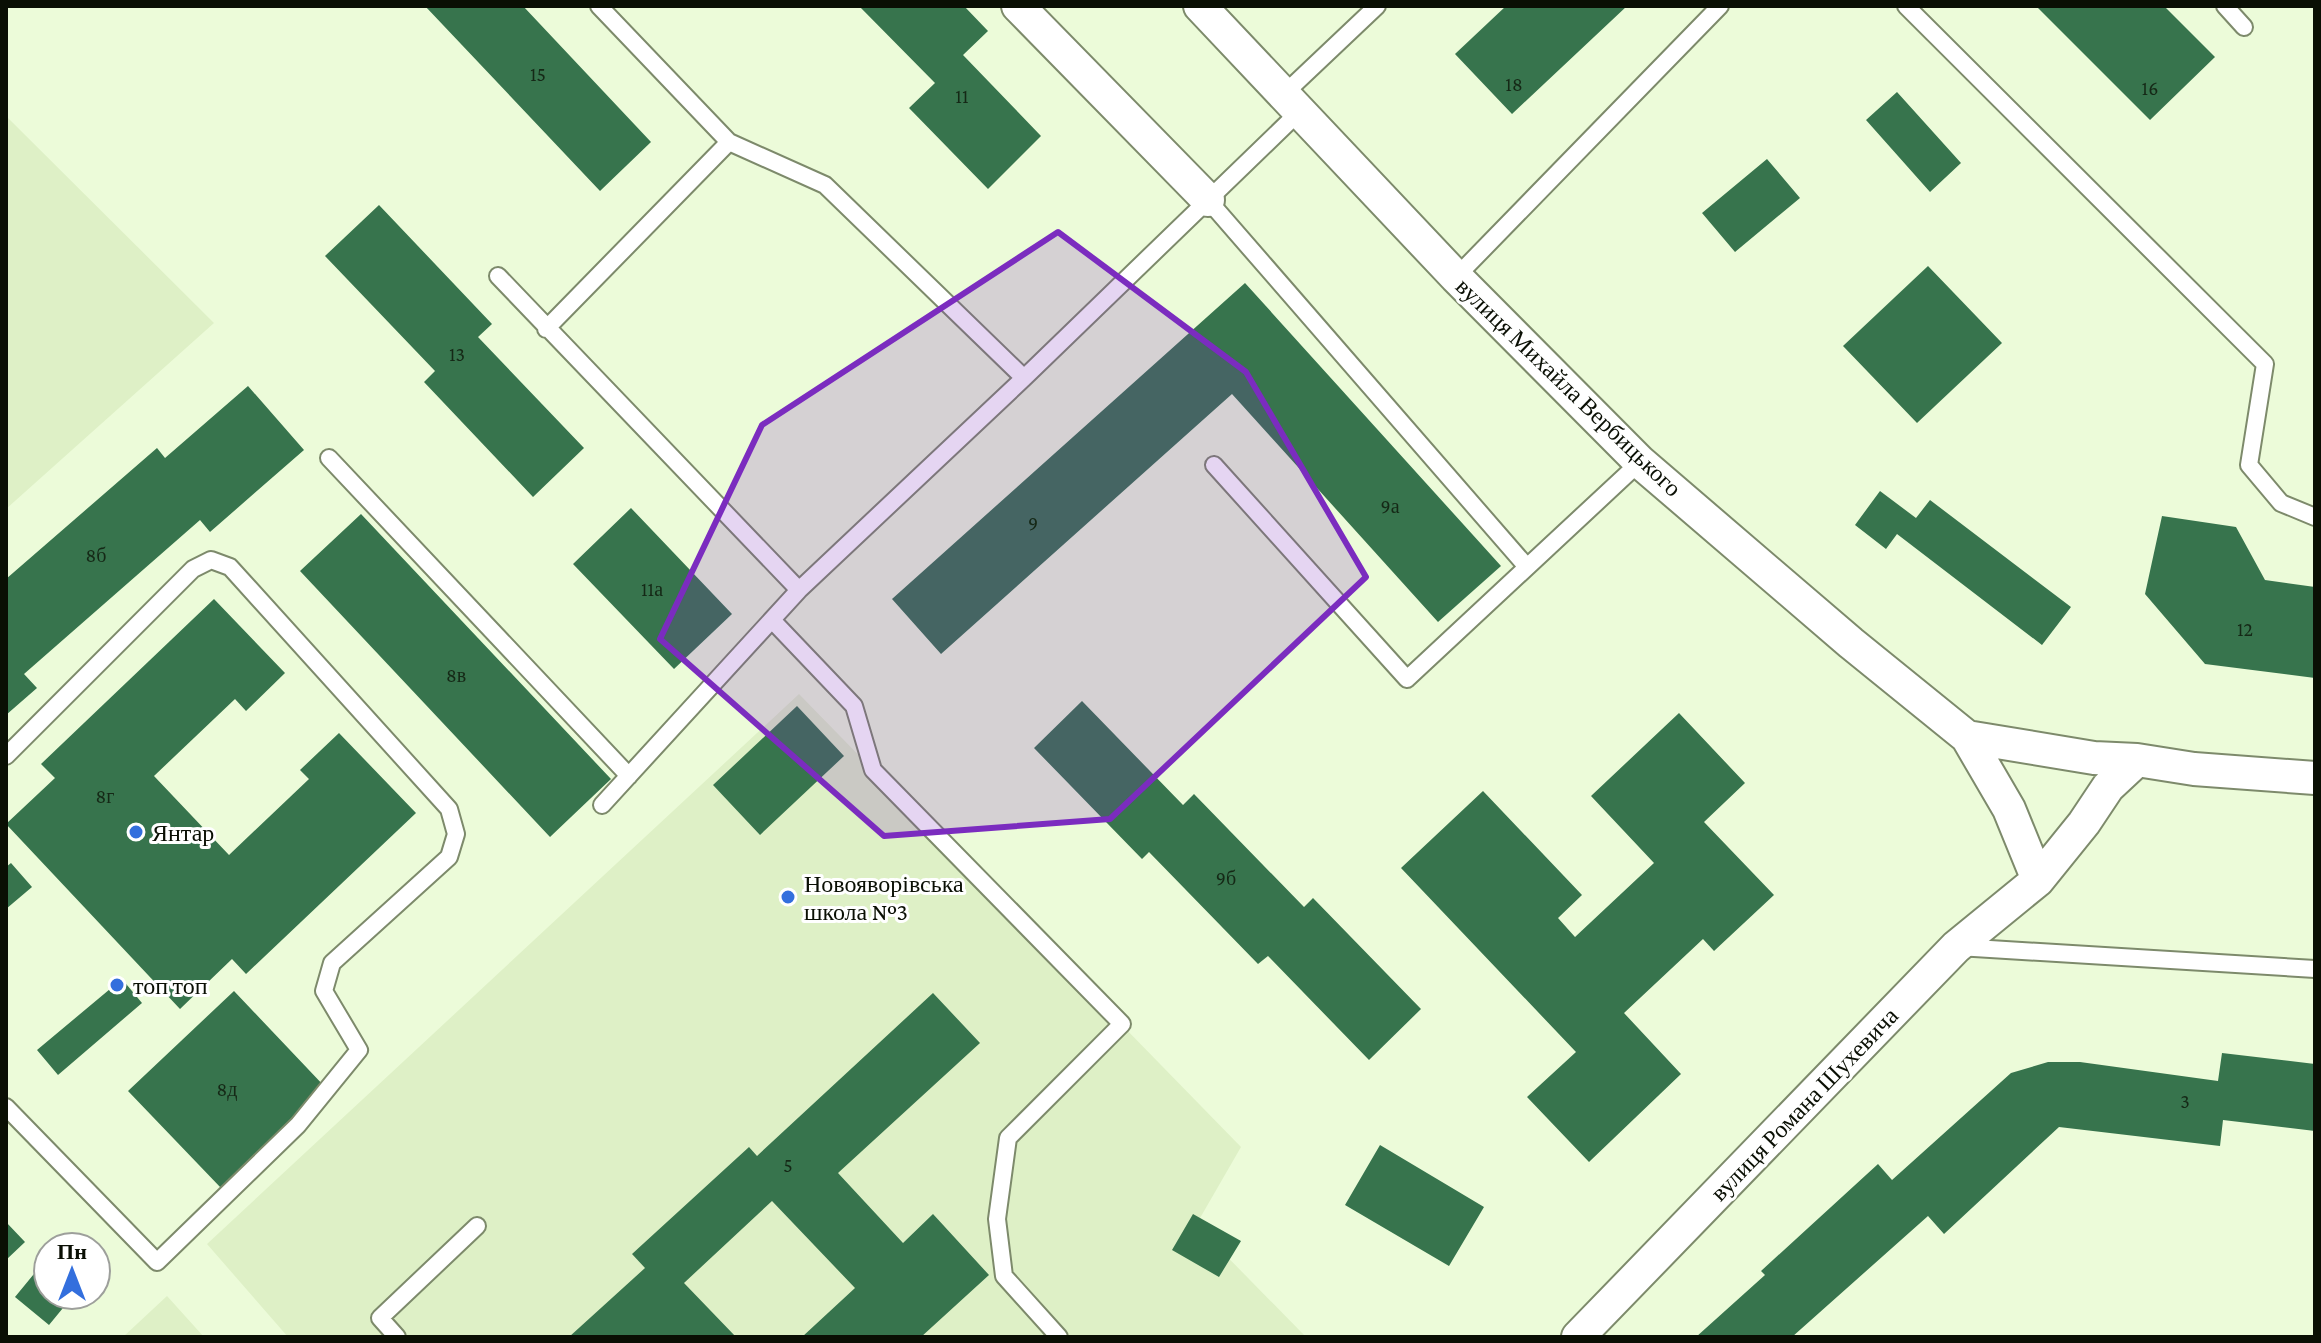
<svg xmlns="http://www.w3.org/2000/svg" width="2321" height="1343" font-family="'Crimson Pro',serif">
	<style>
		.built { fill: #def0c6 }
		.building { fill: #37744d }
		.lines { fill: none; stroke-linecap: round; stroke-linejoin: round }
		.service-casing { stroke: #7d8a6b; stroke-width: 20 }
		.minor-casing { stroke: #7d8a6b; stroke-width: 36 }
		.service { stroke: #fff; stroke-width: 16 }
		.minor { stroke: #fff; stroke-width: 32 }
		.marked { fill: #7b2cbf; fill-opacity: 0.2; stroke: #7b2cbf; stroke-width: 6; stroke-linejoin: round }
		.poi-dot { fill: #336fdd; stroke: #fff; stroke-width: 3 }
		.labels { text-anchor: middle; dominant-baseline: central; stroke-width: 6; stroke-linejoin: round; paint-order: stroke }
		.number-label { font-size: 20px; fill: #152816 }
		.street-label { font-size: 24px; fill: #0a0f04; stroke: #fff }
		.poi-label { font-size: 24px; fill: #0a0f04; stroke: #fff; text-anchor: start }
	</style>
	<rect width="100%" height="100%" fill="#ecfbd9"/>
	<!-- built -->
	<path class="built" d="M6 116 214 323 6 509Z
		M799 694 1241 1147 1196 1225 1306 1337H288L207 1244Z
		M167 1296 204 1337H123Z"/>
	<!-- building -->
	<path class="building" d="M425 6H523L651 142 600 191Z
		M859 6H964L988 31 963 55 1041 136 988 189 909 108 935 83Z
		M1506 6H1627L1512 114 1455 54Z
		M2036 6H2164L2215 57 2150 120Z
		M1897 92 1961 163 1930 192 1866 120Z
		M1767 159 1800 198 1735 252 1702 213Z
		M379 205 492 324 478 337 584 448 533 497 424 382 435 371 325 256Z
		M1928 266 2002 343 1917 423 1843 346Z
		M1245 283 1501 566 1438 622 1232 394 941 654 892 599Z
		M248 386 304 450 210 532 200 520 24 674 37 688 6 715V579L157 448 165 458Z
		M1880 491 1916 518 1930 500 2071 607 2042 645 1897 534 1886 549 1855 525Z
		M631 508 732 614 674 669 573 564Z
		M361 514 611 779 550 837 300 571Z
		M2162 516 2236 527 2265 580 2315 587V678L2205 664 2145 594Z
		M214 599 285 673 246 711 235 699 154 776 229 855 309 779 300 770 339 733 416 813 246 974 232 959 180 1009 6 824 55 778 41 764Z
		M1082 701 1183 805 1194 794 1304 907 1313 898 1421 1009 1369 1060 1268 956 1258 964 1149 852 1142 859 1034 748Z
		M797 706 844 756 760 835 713 785Z
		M1679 713 1745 783 1704 822 1774 895 1714 951 1703 939 1624 1013 1681 1074 1589 1162 1527 1097 1576 1052 1401 868 1483 791 1582 895 1558 918 1575 937 1654 863 1591 796Z
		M11 863 32 887 6 909V867Z
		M122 979 142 1003 58 1075 37 1050Z
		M234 991 326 1088 221 1188 128 1091Z
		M933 993 980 1043 838 1173 903 1243 933 1214 989 1275 921 1337H802L855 1288 772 1201 684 1283 736 1337H569L645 1268 632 1254 749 1147 757 1156Z
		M2222 1053 2315 1064V1131L2223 1120 2220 1146 2059 1127 1944 1234 1928 1216 1792 1337H1696L1765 1275 1761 1271 1878 1164 1892 1180 2011 1073 2048 1062H2080L2218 1081Z
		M1380 1145 1484 1207 1449 1266 1345 1205Z
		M1193 1214 1241 1241 1219 1277 1172 1250Z
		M6 1222 25 1242 6 1260Z
		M38 1269 48 1277V1295L72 1297 49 1325 15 1297Z"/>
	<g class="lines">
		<!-- service casing -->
		<g class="service-casing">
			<path id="service" d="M599 6 729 142 825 185 1024 378
				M1906 6 2265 364 2249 465 2281 503 2315 517
				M2225 6 2244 27
				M1284 94 1377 6
				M1208 200 1527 567
				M498 276 799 590
				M1456 277 1720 6
				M546 329 729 142
				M329 458 629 776
				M1214 465 1407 679 1640 462
				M772 620 854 706 873 770 1122 1024 1008 1138 997 1219 1004 1276 1059 1337
				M6 756 193 569 211 560 230 567 449 809 456 834 449 857 332 963 324 991 359 1050 298 1125 157 1262 6 1107
				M602 805 799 590 1024 378 1300 111
				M1958 947 2315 969
				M397 1337 380 1318 477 1226"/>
		</g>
		<!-- minor casing -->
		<g class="minor-casing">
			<path id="minor" d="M1018 6 1208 200
				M1200 6 1456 277 1640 462 1851 643 1967 737 2009 809 2038 880
				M1967 737 2094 758 2137 760 2194 769 2315 778
				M1578 1337 1956 947 2038 880 2084 823 2108 787 2137 760"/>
		</g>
		<!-- service -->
		<use href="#service" class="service"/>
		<!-- minor -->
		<use href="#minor" class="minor"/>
	</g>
	<!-- marked area -->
	<path class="marked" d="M1058 232 1246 372 1366 577 1110 819 884 836 660 639 762 425Z"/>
	<!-- markers -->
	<g class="poi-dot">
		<circle cx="136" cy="832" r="8"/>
		<circle cx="788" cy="897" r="8"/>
		<circle cx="117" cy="985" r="8"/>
	</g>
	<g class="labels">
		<!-- number labels -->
		<g class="number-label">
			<text x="538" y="74">15</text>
			<text x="1514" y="84">18</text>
			<text x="2150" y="88">16</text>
			<text x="962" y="96">11</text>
			<text x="457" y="354">13</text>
			<text x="1390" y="506">9а</text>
			<text x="1033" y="523">9</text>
			<text x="96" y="555">8б</text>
			<text x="652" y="589">11а</text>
			<text x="2245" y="629">12</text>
			<text x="456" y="675">8в</text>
			<text x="105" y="796">8г</text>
			<text x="1226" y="878">9б</text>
			<text x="227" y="1089">8д</text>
			<text x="2185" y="1101">3</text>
			<text x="788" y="1165">5</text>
		</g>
		<!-- street labels -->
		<g class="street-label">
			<text transform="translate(1569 387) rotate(44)">вулиця Михайла Вербицького</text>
			<text transform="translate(1804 1104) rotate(-46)">вулиця Романа Шухевича</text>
		</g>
		<!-- poi labels -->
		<g class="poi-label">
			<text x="152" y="832">Янтар</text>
			<text x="804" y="883">Новояворівська<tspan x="804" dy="28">школа №3</tspan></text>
			<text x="133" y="985">топ топ</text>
		</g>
	</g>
	<!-- border -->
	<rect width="2321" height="1343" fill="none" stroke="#0a0f04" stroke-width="16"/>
	<!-- north arrow -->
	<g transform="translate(72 1271)"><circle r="38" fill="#ffffff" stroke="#9d9f9b" stroke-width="2"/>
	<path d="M0-6L14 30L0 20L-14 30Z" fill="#336fdd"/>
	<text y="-12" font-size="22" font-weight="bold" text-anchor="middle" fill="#0a0f04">Пн</text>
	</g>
</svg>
